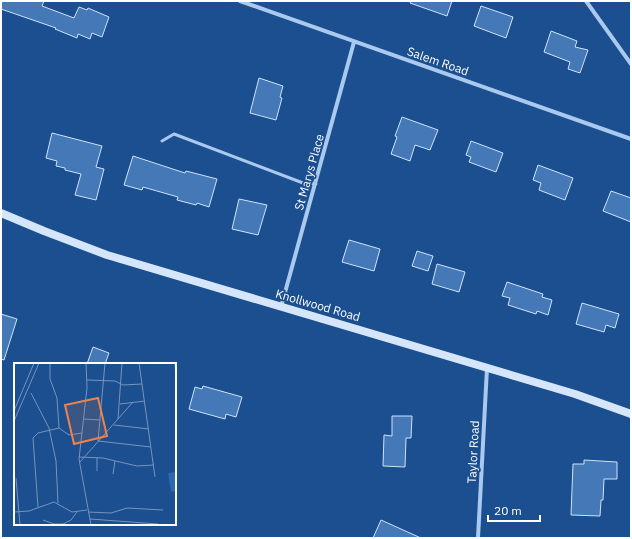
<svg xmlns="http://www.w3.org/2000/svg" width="632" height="539" font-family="'IBM Plex Sans',sans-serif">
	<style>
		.building { fill: #4478b7; stroke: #cfe3fa }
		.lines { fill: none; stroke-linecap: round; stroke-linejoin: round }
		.service { stroke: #a9c9ee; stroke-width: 3 }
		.minor { stroke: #a9c9ee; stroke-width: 4 }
		.secondary { stroke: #d6e6fa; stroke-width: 8 }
		.labels { text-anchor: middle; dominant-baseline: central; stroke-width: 3.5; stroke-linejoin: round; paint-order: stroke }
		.street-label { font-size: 12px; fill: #fff; stroke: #1b4f8f }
		.inset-road { fill: none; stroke: #7695bc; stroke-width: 1 }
		.view { fill: #ee8249; fill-opacity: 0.15; stroke: #ee8249; stroke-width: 2 }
		.inset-edge { fill: none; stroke: #fff; stroke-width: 2 }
	</style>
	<rect width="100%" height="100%" fill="#1b4f8f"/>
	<!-- building -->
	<path class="building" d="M1 1H44L42 6 74 18 79 7 87 10 88 8 109 17 102 37 92 33 90 39 78 34 77 38 55 29 56 28 1 9Z
		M411 1H452L447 16 410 3Z
		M481 6 513 17 506 38 474 26Z
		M551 31 577 41 575 47 588 50 580 73 568 69 570 62 544 52Z
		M259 78 283 86 280 97 282 98 276 120 250 113Z
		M402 117 438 130 430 150 415 145 410 161 391 154 397 137 395 136Z
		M52 133 102 146 96 167 104 169 96 200 75 195 81 174 65 170V168L56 166 57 161 46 158Z
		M471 141 503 153 496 172 469 162 471 157 466 155Z
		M133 156 185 173 186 171 217 179 209 207 197 203 196 205 177 200 178 197 143 187 142 190 124 185Z
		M538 165 573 178 565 200 539 190 541 183 533 180Z
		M611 191 631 198V222L603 211Z
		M239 199 267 205 258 235 232 229Z
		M349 240 380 249 374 271 342 262Z
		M417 251 433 256 428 271 412 266Z
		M437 264 465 272 459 292 432 284Z
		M507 282 543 294 542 297 552 300 548 315 537 311 536 314 508 305 510 298 502 296Z
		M582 303 619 314 615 328 606 325 604 332 576 324Z
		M1 314 17 319 4 360 1 359Z
		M93 347 109 353 105 364H87Z
		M203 386 242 397 236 417 226 414 225 419 189 409 195 387 202 389Z
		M392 416H412L411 438H406L405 467 383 466 384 435 392 436Z
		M584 460 617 462V479H604L603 500H601L600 516 571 515 573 464H584Z
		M381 520 421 538H373Z"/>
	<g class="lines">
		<!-- service -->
		<path class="service" d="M162 141 174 134 303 183 316 184"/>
		<!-- minor -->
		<path class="minor" d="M240 1 631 139
			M586 1 631 64
			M281 307 354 42
			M478 538 487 368"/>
		<!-- secondary -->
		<path class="secondary" d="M1 213 44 231 107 255 575 394 631 414"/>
	</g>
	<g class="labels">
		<!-- street labels -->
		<g class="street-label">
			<text transform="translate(438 61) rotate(19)">Salem Road</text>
			<text transform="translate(309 172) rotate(-74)">St Marys Place</text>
			<text transform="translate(318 305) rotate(16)">Knollwood Road</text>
			<text transform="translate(473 452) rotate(-87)">Taylor Road</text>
		</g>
	</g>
	<!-- overview -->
	<g transform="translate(14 363)">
		<rect width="162" height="162" fill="#1b4f8f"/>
		<path d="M162 109V128L157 129 154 110Z" fill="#2e69ad"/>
		<path class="inset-road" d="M36 0V16L43 35 45 65 55 72 68 70M72 0 73 25 65 96 77 162M91 0 84 78 137 84M125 0 141 114M161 0 162 16M73 17 101 18 109 22 128 21M17 30 35 65 42 98 44 140M106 41 131 38M0 48 20 0M70 56 86 57M104 56 108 0M0 58 25 0M100 62 135 66M65 94 89 95 123 103 140 102M66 99 119 39M83 108V95M99 111 101 98M2 115 6 162M24 144 19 75 24 70 45 65M0 149 15 148 40 139 58 149 73 147M74 149 97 150 113 145 149 147M76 156 144 161M29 157 40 161H49L57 157 63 149"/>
		<path class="view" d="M84 35 93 73 60 81 51 42Z"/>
		<rect width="162" height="162" class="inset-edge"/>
	</g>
	<!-- border -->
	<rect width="632" height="539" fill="none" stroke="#ffffff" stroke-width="4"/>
	<!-- scale -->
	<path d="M488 515v6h52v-6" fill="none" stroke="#ffffff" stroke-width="2"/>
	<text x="494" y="515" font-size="12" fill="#ffffff" stroke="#1b4f8f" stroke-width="3" paint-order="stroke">20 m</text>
</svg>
